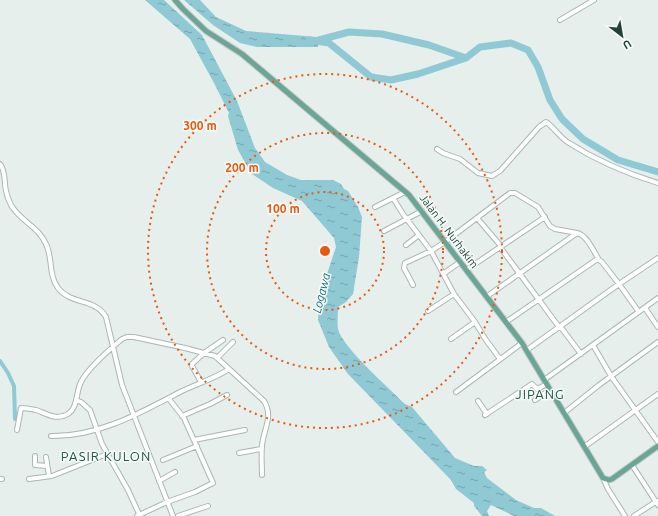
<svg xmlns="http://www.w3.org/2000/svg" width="658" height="516" font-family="Ubuntu,sans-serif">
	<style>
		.water { fill: url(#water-ripples) }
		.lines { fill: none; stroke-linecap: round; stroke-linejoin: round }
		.canal { stroke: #8ec9d4; stroke-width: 4 }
		.river { stroke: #8ec9d4; stroke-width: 7 }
		.minor-casing { stroke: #a8b8b2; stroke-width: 6 }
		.major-casing { stroke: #c2cac8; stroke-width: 7 }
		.minor { stroke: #fff; stroke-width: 4 }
		.major { stroke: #6aa596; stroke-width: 5 }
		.ring { fill: none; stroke: #e8590c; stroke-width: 2; stroke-dasharray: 2 4 }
		.labels { text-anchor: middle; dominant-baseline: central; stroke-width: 3; stroke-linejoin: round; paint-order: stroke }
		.street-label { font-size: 11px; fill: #24423a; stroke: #f7fbf9 }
		.water-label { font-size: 12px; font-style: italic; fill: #1c6f80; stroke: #f7fbf9 }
		.quarter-label { font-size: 13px; letter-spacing: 1px; fill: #1f5548; stroke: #f7fbf9 }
		.centre { fill: #e8590c; stroke: #f7fbf9; stroke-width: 2 }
		.ring-label { font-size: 12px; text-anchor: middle; font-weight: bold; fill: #e8590c; stroke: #f7fbf9; stroke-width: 3; stroke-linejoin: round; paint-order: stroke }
	</style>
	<defs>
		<pattern id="water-ripples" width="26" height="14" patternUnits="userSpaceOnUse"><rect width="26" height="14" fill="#8ec9d4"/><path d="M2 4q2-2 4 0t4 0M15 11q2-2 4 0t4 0" fill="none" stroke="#74a5ad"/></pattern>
	</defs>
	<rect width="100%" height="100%" fill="#e6efeb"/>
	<!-- water -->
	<path class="water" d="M145 0H164L202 35 237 101 255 148 265 162 287 175 301 180H333L341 184 344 189 348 191 358 207 362 217 359 257 353 294 346 302 338 307C338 314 337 323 338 329 342 347 390 389 405 404L412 407 455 458 474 466H482L487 470 484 472 487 478 516 500 534 508H541L555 516H514L491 505 487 511 489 516H482L474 506V503L456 489 451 480 348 374 329 347 318 320 320 295 336 247 334 238 302 201 273 188 252 174 238 150 228 116 229 113 214 83 190 39Z
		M184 0H200L216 17 246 31 317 37 318 47H257L240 43 213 25Z"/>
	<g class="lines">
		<!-- canal -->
		<path class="canal" d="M0 361 8 373 14 386 15 419"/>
		<!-- river -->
		<path class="river" d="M309 40 329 43 371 77 391 80 418 74 466 58 480 47 511 43 528 50 538 67 550 100 562 119 583 139 618 160 658 172
			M319 40 349 32 382 34 429 45 466 58"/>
		<!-- minor casing -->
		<g class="minor-casing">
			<path id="minor" d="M560 20 594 0
				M437 149 443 153 460 159 478 173 492 176 500 171 539 127 546 122C555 128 560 138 569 143 599 162 625 173 658 183
				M0 164C6 171 4 183 6 191 7 196 9 201 11 205 20 221 39 227 46 244 53 258 48 274 58 288 71 305 95 298 106 317L122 385 173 516
				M393 198 403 214 431 251 454 294 475 322 486 340 500 359
				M375 207 405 192
				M477 218 501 246
				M384 231 422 211
				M577 233C587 235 594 252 599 260
				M406 245 419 235
				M500 247 559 327
				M466 270 545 217
				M443 274 460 262
				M413 285 404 268 405 263 431 251 445 242 510 193H515L538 207 550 226 555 229 577 233 486 297
				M645 308 658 327
				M428 311 454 294
				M506 322 596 260H599L602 262 619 284 658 258
				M560 326 581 354
				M451 339 475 322
				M593 345 611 376 658 442
				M527 350 619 284 639 312
				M217 358 233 342
				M544 380 658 298
				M201 382 192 366V364L204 353 223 340
				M456 392 522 343
				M76 400 81 402 90 410 102 444 128 490 140 516
				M535 400 550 390
				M478 401 487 414
				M564 413 599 385 658 342
				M485 415 532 384 537 389 547 384
				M182 416 210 404 227 395
				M17 430 21 408C26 408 31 409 36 410 45 413 54 419 63 416 79 412 75 393 81 382 88 368 110 349 122 339L127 337H134L185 348 215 356 264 401C274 417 263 430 262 446 261 456 262 465 262 475
				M51 436C98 437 140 413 180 392 196 384 214 379 229 369
				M194 440 245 430
				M584 447 658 394
				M239 453 261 449
				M35 456V465L47 466
				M46 457 49 476
				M163 460 197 446
				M632 465 658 505
				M603 478 608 489 625 516
				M0 479H2
				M29 479 52 476 107 454
				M159 481 175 472
				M137 516 167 502 195 492 213 483 188 427 184 418 169 399
				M178 516 208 506
				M634 516 657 501"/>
		</g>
		<!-- major casing -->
		<g class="major-casing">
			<path id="major" d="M175 0 183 9 206 31 242 54 409 195 522 343 603 478 609 480 612 479 658 446"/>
		</g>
		<!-- minor -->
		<use href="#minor" class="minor"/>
		<!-- major -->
		<use href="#major" class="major"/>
	</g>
	<!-- distance rings -->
	<g class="ring">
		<circle cx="325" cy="251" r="59"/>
		<circle cx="325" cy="251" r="118"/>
		<circle cx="325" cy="251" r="177"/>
	</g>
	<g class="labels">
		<!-- street labels -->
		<g class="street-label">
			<text transform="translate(449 231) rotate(53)">Jalan H. Nurhakim</text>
		</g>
		<!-- water labels -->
		<g class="water-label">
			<text transform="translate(321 293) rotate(-76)">Logawa</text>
		</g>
		<!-- quarter labels -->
		<g class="quarter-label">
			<text x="540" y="394">JIPANG</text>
			<text x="106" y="456">PASIR KULON</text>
		</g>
	</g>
	<circle cx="325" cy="251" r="6" class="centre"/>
	<g class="ring-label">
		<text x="200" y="130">300 m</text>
		<text x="242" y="172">200 m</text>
		<text x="283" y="213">100 m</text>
	</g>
	<!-- north arrow -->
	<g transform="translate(622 36) rotate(149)" stroke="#f7fbf9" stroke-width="3" paint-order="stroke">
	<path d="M0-3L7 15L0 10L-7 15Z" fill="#24423a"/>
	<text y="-6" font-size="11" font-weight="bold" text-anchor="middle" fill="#24423a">U</text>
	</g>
</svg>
